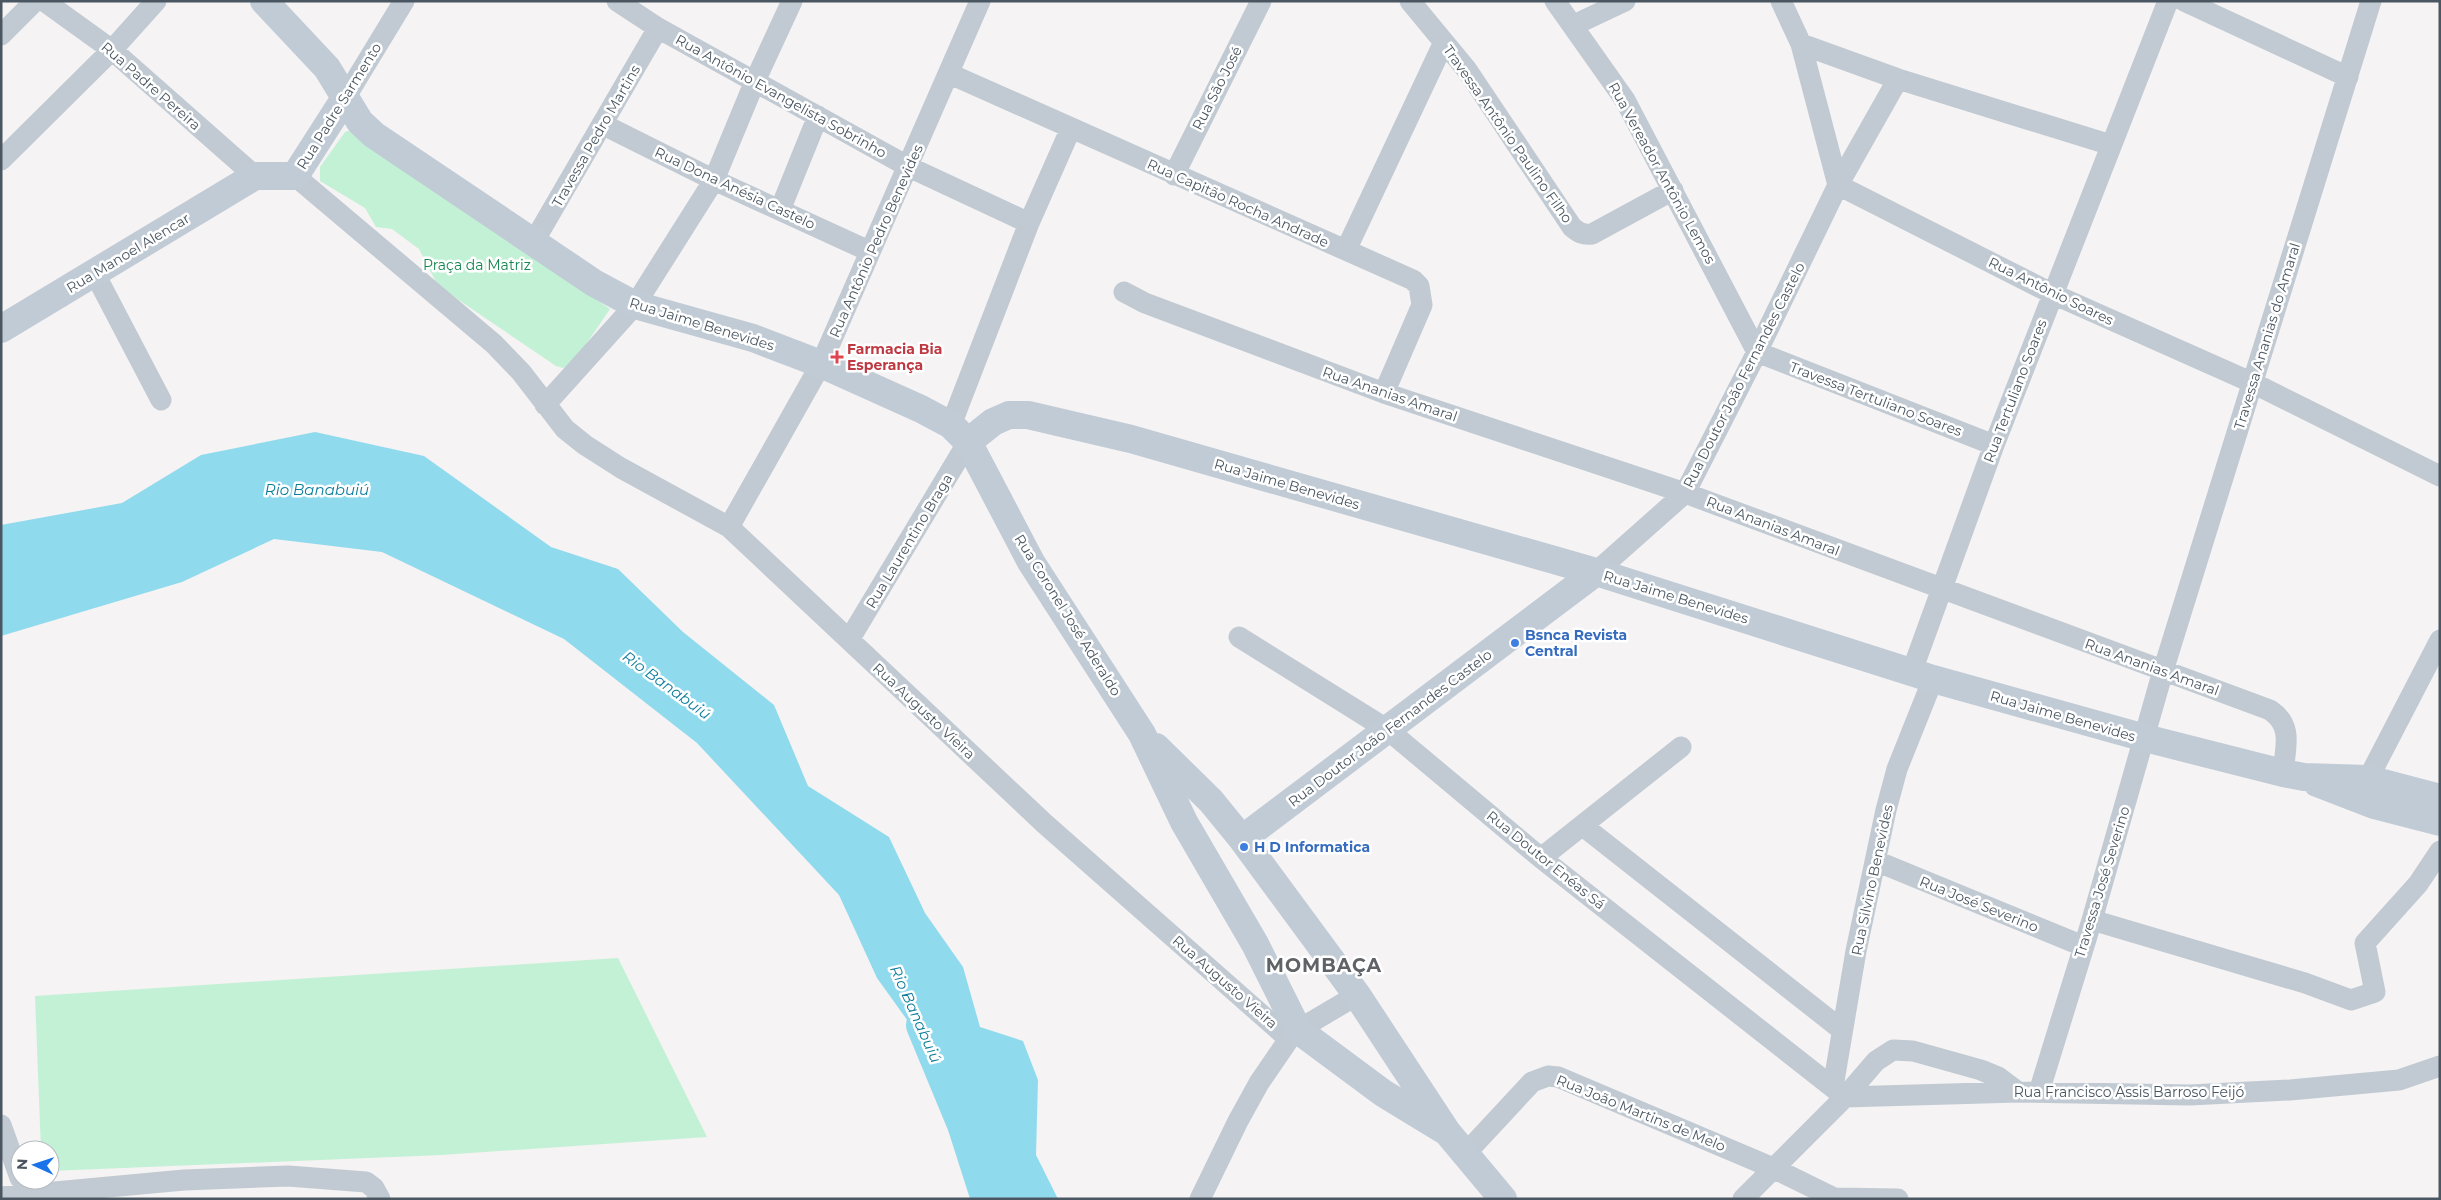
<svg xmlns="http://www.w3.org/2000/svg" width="2441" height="1200" font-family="Montserrat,sans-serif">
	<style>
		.green { fill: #c3f1d5 }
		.water { fill: #90daee }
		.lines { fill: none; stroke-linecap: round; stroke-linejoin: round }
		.river { stroke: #90daee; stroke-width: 36 }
		.street { stroke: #c1cad2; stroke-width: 21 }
		.secondary { stroke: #c1cbd6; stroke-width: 28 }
		.health-dot { fill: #e0444e; stroke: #fff; stroke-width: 2 }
		.shop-dot { fill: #3f7fe0; stroke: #fff; stroke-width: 2 }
		.labels { text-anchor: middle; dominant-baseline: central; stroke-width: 5; stroke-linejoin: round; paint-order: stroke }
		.street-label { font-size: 14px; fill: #4a5661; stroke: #fff }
		.park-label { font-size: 14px; fill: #17864f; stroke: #fff }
		.health-label { font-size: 14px; font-weight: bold; fill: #be3a42; stroke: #fff; text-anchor: start }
		.shop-label { font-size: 14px; font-weight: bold; fill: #366cbe; stroke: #fff; text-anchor: start }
		.water-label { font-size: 15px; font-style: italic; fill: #0c7c9b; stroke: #fff }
		.district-label { font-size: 19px; font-weight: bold; letter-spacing: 1px; fill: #5f6368; stroke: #fff }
	</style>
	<rect width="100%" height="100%" fill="#f5f3f3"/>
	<!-- green -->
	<path class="green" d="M355 129 376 147 610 309 572 365 563 368 556 366 438 286 419 249 392 229 376 227 365 208 320 181V167L345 132Z
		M618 958 707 1137 441 1155 50 1171V1150H41L35 996Z"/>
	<!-- water -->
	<path class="water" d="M315 432 424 456 551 547 618 569 683 632 774 705 808 786 889 837 925 913 963 967 980 1027 1023 1041 1038 1080 1036 1155 1058 1199H1002L974 1113 877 978 839 895 697 743 564 639 382 552 274 539 182 582 1 636V525L122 503 201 455Z"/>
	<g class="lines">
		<!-- river -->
		<path class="river" d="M924 1025 965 1124 989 1199"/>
		<!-- street -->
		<path class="street" d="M44 1 112 50 255 176
			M617 1 658 28 909 167 1029 223
			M1410 1 1467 70 1572 227C1579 233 1583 235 1592 234L1673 190
			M1555 1 1625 100 1757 352 1994 445
			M1781 1 1801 44 1838 185 2053 294 2253 383 2440 476
			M2184 1 2348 77
			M1574 25 1625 1
			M1 35 35 1
			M1801 44 1898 79 2111 145
			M950 74 1413 280 1419 286 1422 305 1384 393
			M345 98 404 1
			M602 124 714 180 869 251
			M1 160 112 50 156 1
			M1174 175 1261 1
			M295 176 494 344 521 372 565 429 585 445 621 468 729 527 1045 824 1289 1039
			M780 210 818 116
			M533 243 658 28
			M1346 250 1444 42
			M94 272 161 400
			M1124 292 1145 303 1384 393 1685 493 2270 710C2294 726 2285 748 2283 773
			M545 405 635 305 714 180 755 81 792 1
			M951 425 1029 223 1071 128
			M729 527 821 364 980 1
			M1596 572 1685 493 1757 352 1838 185 1898 79
			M1239 637 1388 730 1541 858 1845 1097
			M849 640 968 442
			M1912 671 1994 445 2168 1
			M2368 779 2440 640
			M1583 826 1842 1030
			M1541 858 1681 747
			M1876 861 2083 946
			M2092 920 2305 983 2351 1000 2375 992 2365 943 2418 884 2440 851
			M1833 1087 1856 951 1886 810 1897 769 1933 679
			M2039 1092 2092 920 2163 671 2371 1
			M1845 1097 2018 1092 2190 1095 2290 1090 2399 1080 2440 1066
			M1 1125 20 1178
			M1466 1153 1532 1082 1548 1076 1558 1077 1773 1168 1836 1199
			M1 1197 184 1180 288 1176 366 1182 374 1188 380 1199
			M1835 1198 1898 1199
			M1200 1199 1238 1121 1259 1083 1289 1039 1298 1030 1357 995
			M1743 1199 1845 1097 1876 1061 1893 1050 1913 1051 1981 1070 1998 1077 2018 1092"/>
		<!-- secondary -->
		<path class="secondary" d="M264 1 327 68 360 122 374 135 594 283 635 305 753 338 821 364 921 409 951 425 968 442 1031 562 1142 734 1184 822 1255 944 1298 1030 1383 1093 1447 1132
			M1 329 255 176H295L345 98
			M968 442 993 422 1009 415H1028L1131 439 1596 572 1933 679 2145 738 2283 773 2304 777 2368 779 2440 798
			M1156 747 1211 801 1242 839 1357 995 1447 1132 1503 1199
			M2317 783 2374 805 2440 822
			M1242 839 1596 572"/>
	</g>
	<!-- markers -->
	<path class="health-dot" d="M834.5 349.5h5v5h5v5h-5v5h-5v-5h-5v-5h5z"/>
	<g class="shop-dot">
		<circle cx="1515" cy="643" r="5"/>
		<circle cx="1244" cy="847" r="5"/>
	</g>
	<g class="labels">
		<!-- street labels -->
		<g class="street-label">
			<text transform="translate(151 86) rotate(41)">Rua Padre Pereira</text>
			<text transform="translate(1217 88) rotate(-63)">Rua São José</text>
			<text transform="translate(781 96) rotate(29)">Rua Antônio Evangelista Sobrinho</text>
			<text transform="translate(339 106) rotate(-58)">Rua Padre Sarmento</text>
			<text transform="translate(1508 134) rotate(55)">Travessa Antônio Paulino Filho</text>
			<text transform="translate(596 136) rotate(-60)">Travessa Pedro Martins</text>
			<text transform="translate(1662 173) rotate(61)">Rua Vereador Antônio Lemos</text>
			<text transform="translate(735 188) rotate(25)">Rua Dona Anésia Castelo</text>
			<text transform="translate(1238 203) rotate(24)">Rua Capitão Rocha Andrade</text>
			<text transform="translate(876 241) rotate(-66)">Rua Antônio Pedro Benevides</text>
			<text transform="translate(128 253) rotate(-31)">Rua Manoel Alencar</text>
			<text transform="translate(2051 291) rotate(26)">Rua Antônio Soares</text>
			<text transform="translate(702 324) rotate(17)">Rua Jaime Benevides</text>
			<text transform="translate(2267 336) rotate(-73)">Travessa Ananias do Amaral</text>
			<text transform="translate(1744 375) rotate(-63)">Rua Doutor João Fernandes Castelo</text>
			<text transform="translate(2015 391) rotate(-69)">Rua Tertuliano Soares</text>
			<text transform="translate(1390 394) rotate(19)">Rua Ananias Amaral</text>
			<text transform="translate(1876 399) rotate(21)">Travessa Tertuliano Soares</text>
			<text transform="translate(1287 484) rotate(16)">Rua Jaime Benevides</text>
			<text transform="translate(1773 526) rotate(21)">Rua Ananias Amaral</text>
			<text transform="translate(909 541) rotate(-59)">Rua Laurentino Braga</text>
			<text transform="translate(1676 597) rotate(17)">Rua Jaime Benevides</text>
			<text transform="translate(1068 615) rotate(58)">Rua Coronel José Aderaldo</text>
			<text transform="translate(2152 667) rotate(20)">Rua Ananias Amaral</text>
			<text transform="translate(924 711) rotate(43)">Rua Augusto Vieira</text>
			<text transform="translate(2063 716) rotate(16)">Rua Jaime Benevides</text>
			<text transform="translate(1390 728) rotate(-37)">Rua Doutor João Fernandes Castelo</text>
			<text transform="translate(1546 860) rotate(39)">Rua Doutor Enéas Sá</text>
			<text transform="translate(1872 880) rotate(-78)">Rua Silvino Benevides</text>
			<text transform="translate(2102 882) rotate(-73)">Travessa José Severino</text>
			<text transform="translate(1979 904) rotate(22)">Rua José Severino</text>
			<text transform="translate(1225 982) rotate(41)">Rua Augusto Vieira</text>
			<text x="2129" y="1092">Rua Francisco Assis Barroso Feijó</text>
			<text transform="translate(1641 1113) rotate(22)">Rua João Martins de Melo</text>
		</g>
		<!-- park labels -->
		<g class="park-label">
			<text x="477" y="265">Praça da Matriz</text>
		</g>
		<!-- health labels -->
		<g class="health-label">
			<text x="847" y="349">Farmacia Bia<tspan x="847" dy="16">Esperança</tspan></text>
		</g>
		<!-- shop labels -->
		<g class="shop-label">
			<text x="1525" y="635">Bsnca Revista<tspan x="1525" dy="16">Central</tspan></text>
			<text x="1254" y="847">H D Informatica</text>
		</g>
		<!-- water labels -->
		<g class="water-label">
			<text x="317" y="489">Rio Banabuiú</text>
			<text transform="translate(667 685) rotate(36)">Rio Banabuiú</text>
			<text transform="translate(916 1014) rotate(66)">Rio Banabuiú</text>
		</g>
		<!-- district labels -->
		<g class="district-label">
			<text x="1324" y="965">MOMBAÇA</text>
		</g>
	</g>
	<!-- border -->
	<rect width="2441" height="1200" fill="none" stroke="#4a5661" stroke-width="5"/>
	<!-- north arrow -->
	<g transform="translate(35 1165) rotate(273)"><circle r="24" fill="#ffffff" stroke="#b7bbc0"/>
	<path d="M0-4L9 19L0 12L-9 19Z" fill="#1a73e8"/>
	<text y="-8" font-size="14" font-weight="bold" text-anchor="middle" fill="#4a5661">N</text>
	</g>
</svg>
